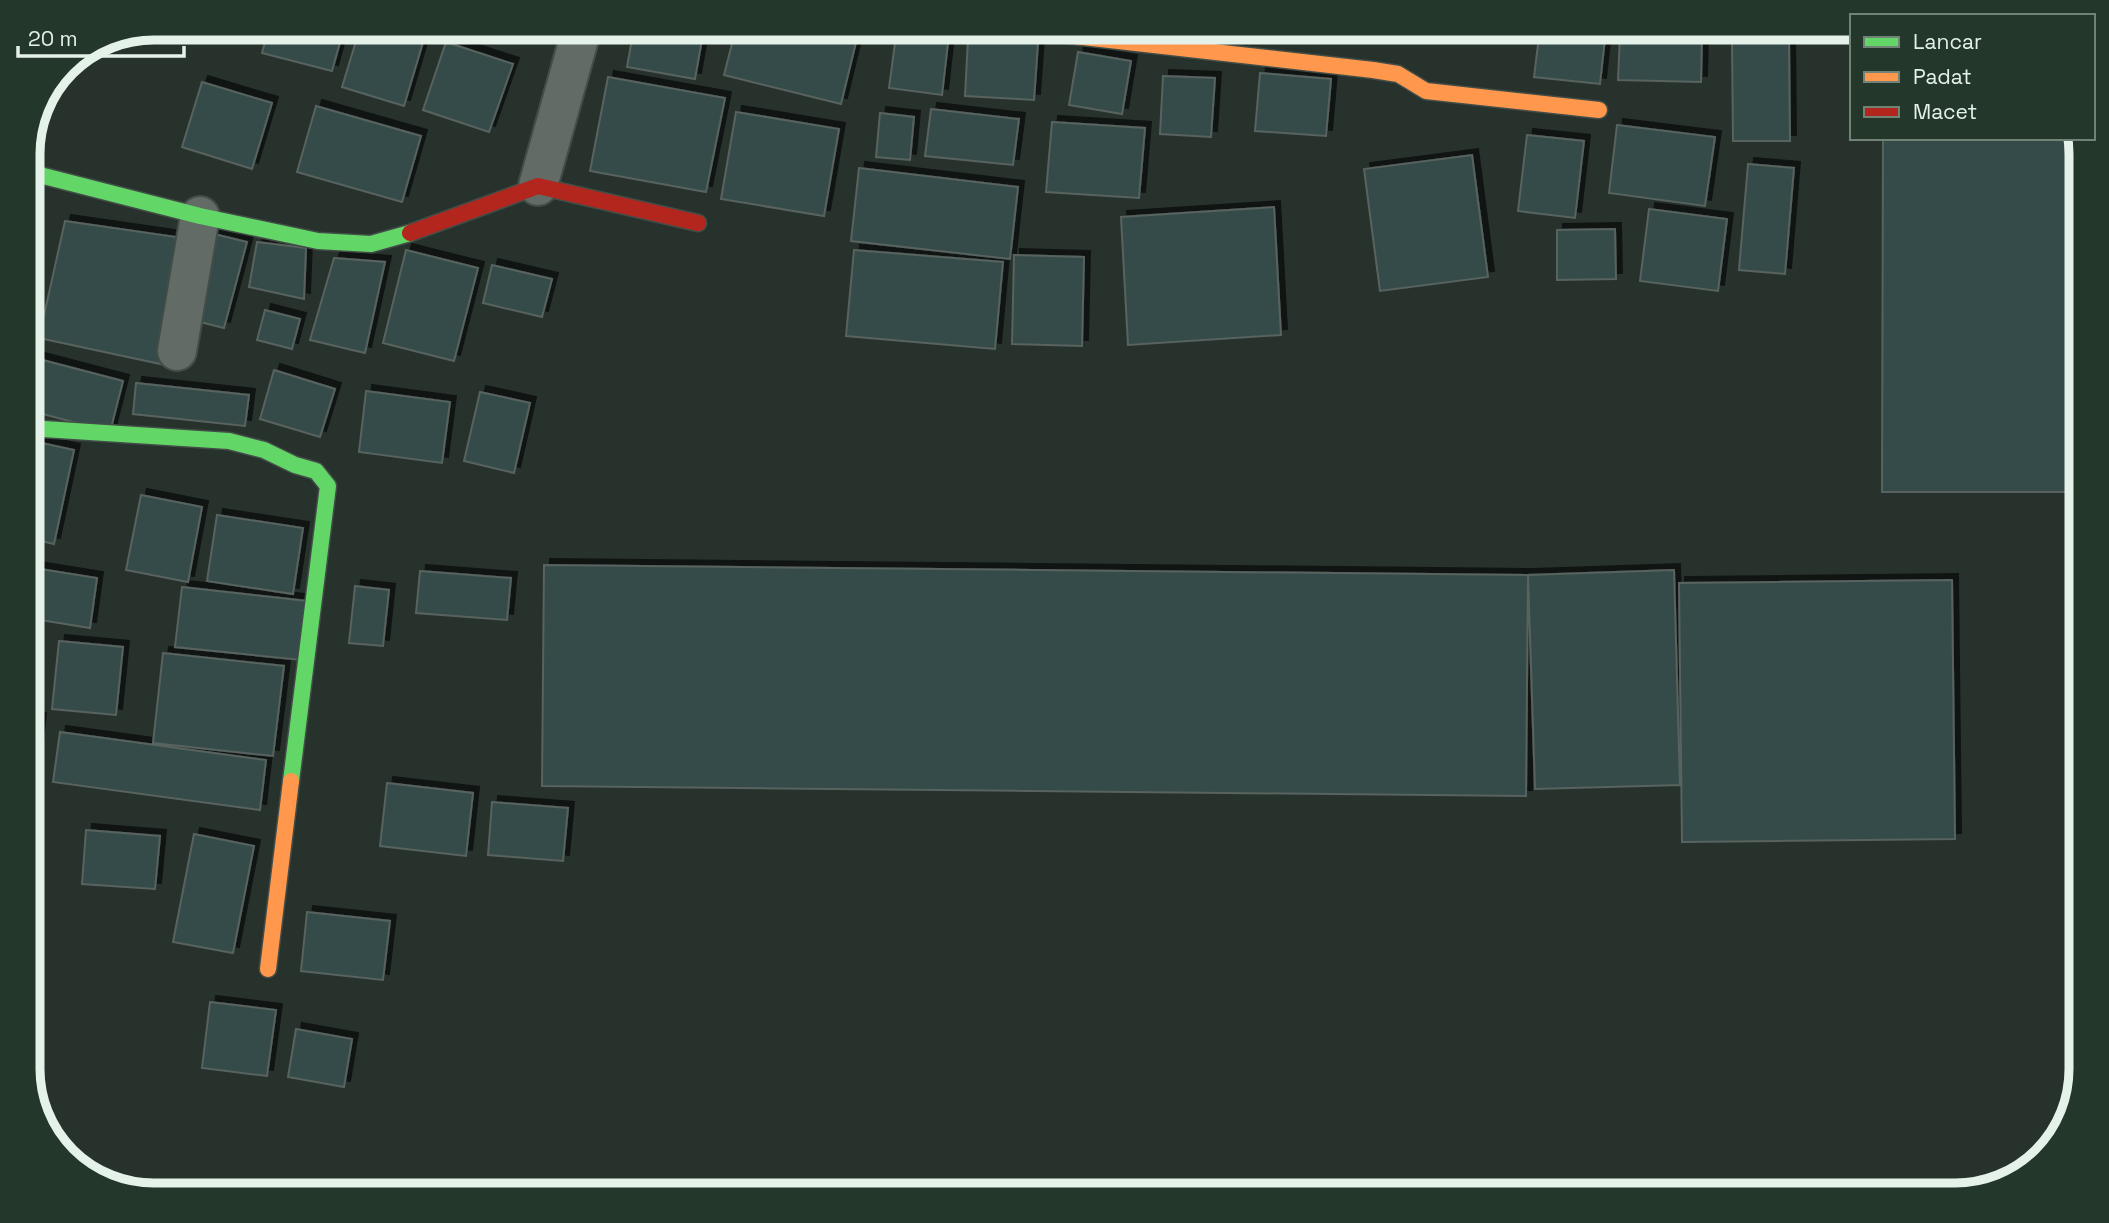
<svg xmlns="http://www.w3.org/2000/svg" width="2109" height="1223" font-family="'Space Grotesk',sans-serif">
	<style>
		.building { fill: #344c48; stroke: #58625f; stroke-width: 2; filter: url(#shadow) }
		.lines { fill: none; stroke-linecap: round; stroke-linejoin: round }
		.street-casing { stroke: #434d48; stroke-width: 42 }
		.fast-casing { stroke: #434d48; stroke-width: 19 }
		.slow-casing { stroke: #434d48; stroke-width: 19 }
		.jam-casing { stroke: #434d48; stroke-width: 19 }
		.street { stroke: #626b66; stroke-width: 38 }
		.fast { stroke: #63d668; stroke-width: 16 }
		.slow { stroke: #ff974d; stroke-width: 16 }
		.jam { stroke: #b3261e; stroke-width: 16 }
		.rim { fill: none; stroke: #e5f2ea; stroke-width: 9 }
	</style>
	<defs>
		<filter id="shadow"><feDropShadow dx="6" dy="-6" stdDeviation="0" flood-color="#0009"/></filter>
	</defs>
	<rect width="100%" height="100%" fill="#28322c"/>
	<!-- building -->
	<path class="building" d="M217 28H255L252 38Z
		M269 28H344L332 71 262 53Z
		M360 28H415L426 32 404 106 342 87Z
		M634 28H704L695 79 627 67Z
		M736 28H815L857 38 841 104 724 75Z
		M897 28 949 34 942 95 889 88Z
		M1237 28H1316L1315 35Z
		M1540 28 1606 29 1600 84 1534 77Z
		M1620 35 1702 37 1701 82 1618 80Z
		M968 39 1038 43 1034 100 965 96Z
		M1789 39 1790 141H1733L1732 40Z
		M446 42 513 64 489 132 423 110Z
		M1078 52 1131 61 1122 114 1069 105Z
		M1260 73 1331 79 1326 136 1255 131Z
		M1163 76 1215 78 1211 137 1160 134Z
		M608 77 725 98 706 192 590 171Z
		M202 82 272 103 252 169 182 147Z
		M316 106 421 136 402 202 297 172Z
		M931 109 1019 119 1013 165 925 156Z
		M736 112 839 129 824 216 721 199Z
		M880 113 914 117 910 160 876 157Z
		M1052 122 1145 128 1139 198 1046 192Z
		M1617 125 1715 137 1705 206 1609 193Z
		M1527 135 1584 141 1575 218 1518 211Z
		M1883 138H2078L2081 147V492H1882Z
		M1472 155 1488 277 1380 291 1364 169Z
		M1748 164 1794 168 1785 274 1739 270Z
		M859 168 1018 187 1010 259 851 241Z
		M1274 207 1281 335 1128 345 1121 217Z
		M1649 209 1727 219 1718 291 1640 281Z
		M65 221 190 239 165 365 39 338Z
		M1615 229 1616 279 1557 280V230Z
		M210 233 247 242 224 328 188 319Z
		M257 242 306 248 304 299 249 287Z
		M406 250 478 268 454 361 383 343Z
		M854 250 1003 262 995 349 846 336Z
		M1014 255 1084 257 1082 346 1012 344Z
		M334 258 385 262 365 353 310 340Z
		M492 265 552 279 542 317 483 303Z
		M265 310 300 319 292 349 257 340Z
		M35 358 123 381 110 432 28 410V382Z
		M274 370 335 389 320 437 260 419Z
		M136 383 249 395 245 426 133 414Z
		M366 391 450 402 442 463 359 452Z
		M480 392 530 403 514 473 464 461Z
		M28 440 74 450 54 544 28 538Z
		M141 495 202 507 188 582 126 570Z
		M217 515 303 528 293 594 207 581Z
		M544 565 1528 575 1526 796 542 786Z
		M28 567 97 578 90 628 28 618Z
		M1674 570 1680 785 1535 789 1528 575Z
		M420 571 511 578 507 620 416 613Z
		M1952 580 1955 839 1682 842 1679 583Z
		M355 586 389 590 383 646 349 643Z
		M182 587 307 601 301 660 175 647Z
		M59 641 123 647 116 715 52 709Z
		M163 653 284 666 273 756 153 743Z
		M28 718 40 719 35 766 28 765Z
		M60 732 266 760 260 810 53 782Z
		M387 783 473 793 466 856 380 846Z
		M492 802 568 808 563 861 488 855Z
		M86 830 160 836 155 889 82 884Z
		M194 834 254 846 233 953 173 942Z
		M307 912 390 921 383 980 301 971Z
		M210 1002 276 1010 267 1076 202 1068Z
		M296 1029 352 1039 344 1087 288 1077Z"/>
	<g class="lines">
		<!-- street casing -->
		<g class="street-casing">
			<path id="street" d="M538 186 582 28
				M177 351 200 216"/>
		</g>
		<!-- fast casing -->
		<g class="fast-casing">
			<path id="fast" d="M28 172 200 216 318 241 371 244 410 233
				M28 428 229 441 264 450 295 465 316 471 328 486 291 781"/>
		</g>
		<!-- slow casing -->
		<g class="slow-casing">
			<path id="slow" d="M1003 28 1373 70 1398 74 1426 91 1599 110
				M268 969 291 781"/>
		</g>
		<!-- jam casing -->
		<g class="jam-casing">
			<path id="jam" d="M410 233 538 186 698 223"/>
		</g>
		<!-- street -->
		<use href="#street" class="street"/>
		<!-- fast -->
		<use href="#fast" class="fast"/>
		<!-- slow -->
		<use href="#slow" class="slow"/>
		<!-- jam -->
		<use href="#jam" class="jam"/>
	</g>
	<!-- crop -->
	<path d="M0 0H2109V1223H0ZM154 40H1955A114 114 0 0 1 2069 154V1069A114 114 0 0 1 1955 1183H154A114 114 0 0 1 40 1069V154A114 114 0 0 1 154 40Z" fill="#23372b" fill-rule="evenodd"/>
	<path class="rim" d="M154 40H1955A114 114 0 0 1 2069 154V1069A114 114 0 0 1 1955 1183H154A114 114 0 0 1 40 1069V154A114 114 0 0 1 154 40Z"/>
	<!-- legend -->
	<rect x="1850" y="14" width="245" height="126" fill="#23372b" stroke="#718277" stroke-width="2"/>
	<rect x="1864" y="37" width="35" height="10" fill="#63d668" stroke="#718277" stroke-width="2"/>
	<text x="1913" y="49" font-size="21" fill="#e5f2ea">Lancar</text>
	<rect x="1864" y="72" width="35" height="10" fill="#ff974d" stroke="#718277" stroke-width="2"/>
	<text x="1913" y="84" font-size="21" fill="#e5f2ea">Padat</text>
	<rect x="1864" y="107" width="35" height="10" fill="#b3261e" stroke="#718277" stroke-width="2"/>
	<text x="1913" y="119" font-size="21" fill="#e5f2ea">Macet</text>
	<!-- scale -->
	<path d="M18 46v10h166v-10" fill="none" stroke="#e5f2ea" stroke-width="3.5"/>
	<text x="28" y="46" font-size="21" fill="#e5f2ea" stroke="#23372b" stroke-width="5" paint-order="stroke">20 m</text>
</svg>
